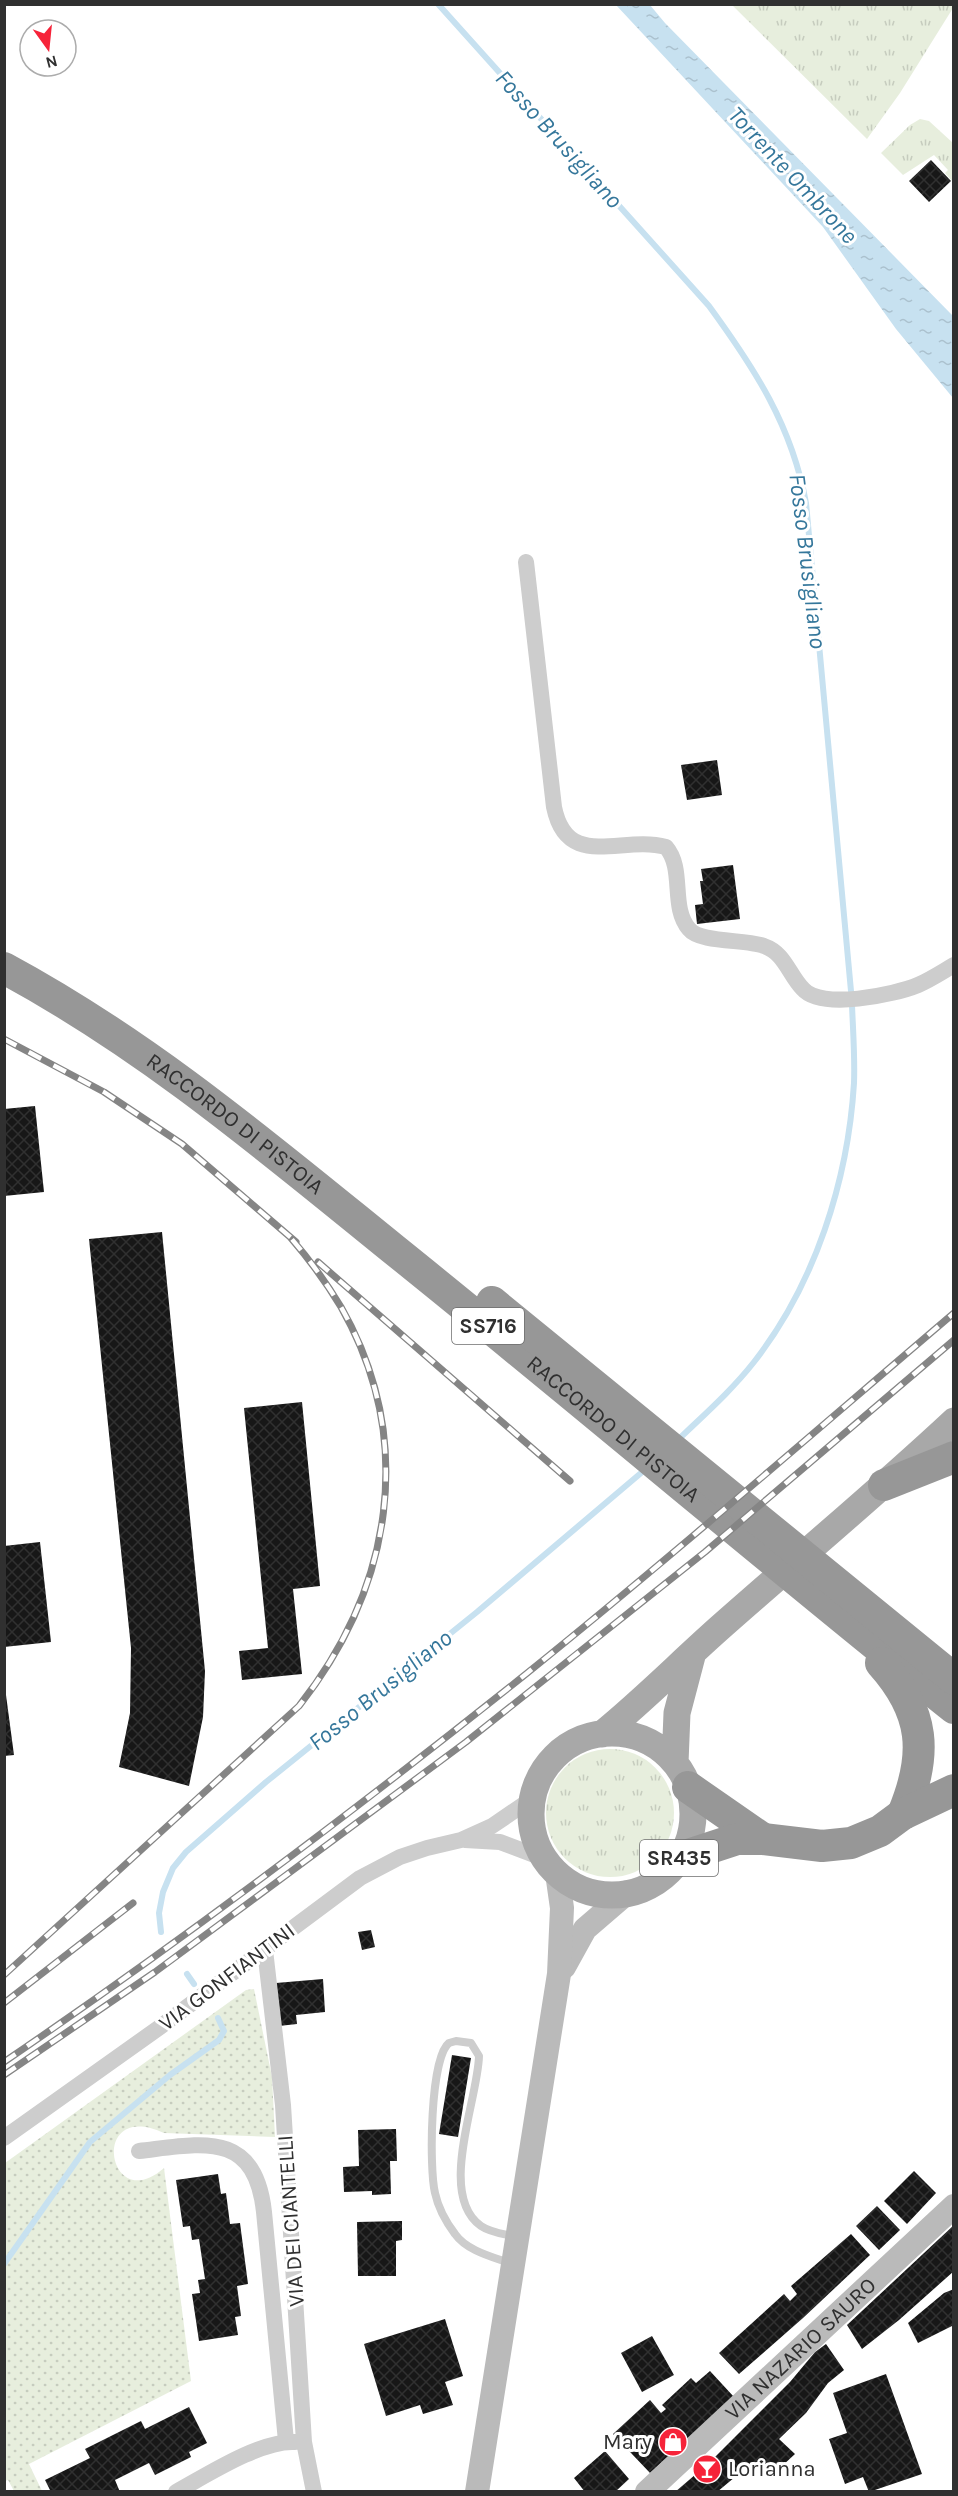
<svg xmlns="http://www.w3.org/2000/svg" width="958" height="2496" font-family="Karla,sans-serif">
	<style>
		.grass { fill: url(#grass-tufts) }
		.park { fill: url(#park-dots) }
		.water { fill: url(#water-ripples) }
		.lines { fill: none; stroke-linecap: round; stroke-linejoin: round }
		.stream { stroke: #c7e1f0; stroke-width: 6 }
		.building { fill: url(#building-cross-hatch) }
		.lane { stroke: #cdcdcd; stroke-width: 8 }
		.street { stroke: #cdcdcd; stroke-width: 16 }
		.secondary { stroke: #bababa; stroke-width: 24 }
		.primary { stroke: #a8a8a8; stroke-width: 27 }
		.highway { stroke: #979797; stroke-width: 32 }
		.rail-casing { stroke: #858585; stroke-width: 7 }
		.rail { stroke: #fff; stroke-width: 4.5; stroke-dasharray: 14; stroke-linecap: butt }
		.labels { text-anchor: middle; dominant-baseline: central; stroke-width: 6; stroke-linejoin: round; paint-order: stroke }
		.shield { fill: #fff; stroke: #6e6e6e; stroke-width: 1.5 }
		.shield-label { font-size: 21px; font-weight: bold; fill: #303030 }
		.street-label { font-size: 22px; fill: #303030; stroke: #fff }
		.poi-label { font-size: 22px; fill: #303030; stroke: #fff; text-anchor: end }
		.water-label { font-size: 24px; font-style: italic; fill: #35779b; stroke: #fff }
	</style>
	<defs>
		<pattern id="grass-tufts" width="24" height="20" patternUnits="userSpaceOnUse" patternTransform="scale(1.5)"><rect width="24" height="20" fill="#e7eedd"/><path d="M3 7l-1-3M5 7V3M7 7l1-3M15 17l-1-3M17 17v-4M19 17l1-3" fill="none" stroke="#c6ccbe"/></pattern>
		<pattern id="park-dots" width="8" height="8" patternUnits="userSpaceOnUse" patternTransform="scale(1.5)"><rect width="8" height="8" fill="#e7eedd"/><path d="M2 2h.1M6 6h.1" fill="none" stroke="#c6ccbe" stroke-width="1.8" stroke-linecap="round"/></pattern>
		<pattern id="water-ripples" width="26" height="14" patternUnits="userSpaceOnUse" patternTransform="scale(1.5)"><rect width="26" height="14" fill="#c7e1f0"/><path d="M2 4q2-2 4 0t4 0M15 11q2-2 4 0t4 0" fill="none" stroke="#abc1ce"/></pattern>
		<pattern id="building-cross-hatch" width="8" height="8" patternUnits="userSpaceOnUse" patternTransform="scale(1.5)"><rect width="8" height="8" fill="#171717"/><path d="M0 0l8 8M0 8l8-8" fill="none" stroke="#303030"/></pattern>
	</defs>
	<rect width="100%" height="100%" fill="#fff"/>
	<!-- grass -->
	<path class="grass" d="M953 4V8L900 93 867 139 732 5Z
		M920 119 929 121 953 143V182L945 173 948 170 934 155 903 175 881 153 910 125Z
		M546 1813a64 64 0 1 1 128 0a64 64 0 1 1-128 0Z"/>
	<!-- park -->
	<path class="park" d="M254 1989 272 2077 275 2137 164 2133C88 2098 107 2218 164 2168L191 2381 29 2464 42 2491H14L8 2480 5 2481V2163L246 1990Z"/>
	<!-- water -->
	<path class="water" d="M616 5H650L665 23 953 316V398L896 329 823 227Z"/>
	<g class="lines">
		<!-- stream -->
		<path class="stream" d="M438 4 709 306C755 369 792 426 806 503L851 991
			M681 1437C706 1413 732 1390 754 1362 815 1284 848 1181 854 1083 855 1057 853 1031 852 1005
			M161 1932 159 1913 163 1892 173 1868 186 1852 266 1782 477 1612 641 1473
			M187 1974 194 1984
			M4 2264 90 2142 170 2075 219 2040 224 2031 218 2018"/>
	</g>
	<!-- building -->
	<path class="building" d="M931 160 951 181 929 202 909 181Z
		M717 760 722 795 687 800 681 765Z
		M733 865 740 919 697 924 695 905 703 904 700 881H703L701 869Z
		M35 1106 44 1192 4 1196V1109Z
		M162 1232 205 1671 203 1717 189 1786 119 1767 130 1713 131 1648 89 1239Z
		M302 1402 320 1586 293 1589 302 1674 242 1680 239 1651 268 1648 244 1408Z
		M40 1542 51 1642 4 1647V1546Z
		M4 1680 14 1755 4 1756Z
		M371 1930 375 1947 362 1950 358 1932Z
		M323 1979 325 2012 296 2015 297 2024 279 2026 276 1983Z
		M452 2055 471 2058 458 2137 439 2134Z
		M396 2129 397 2161H390L391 2194 372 2195V2191L344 2192 343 2167 359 2166 358 2130Z
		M914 2171 936 2193 907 2224 884 2201Z
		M218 2174 221 2194 226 2193 230 2224 240 2223 248 2284 237 2286 241 2316 235 2317 238 2335 199 2341 192 2294 200 2293 198 2280 205 2279 199 2239 192 2240 190 2226 183 2227 176 2180Z
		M877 2206 900 2230 879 2250 856 2226Z
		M402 2221V2240L396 2241V2276H358L357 2222Z
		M954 2225V2271L899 2320 862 2349 847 2325Z
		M851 2234 870 2255 803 2318 739 2374 719 2353 784 2294 790 2301 797 2294 791 2286Z
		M954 2289V2325L918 2343 908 2323 944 2293Z
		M445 2319 463 2376 445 2382 453 2405 423 2414 420 2405 386 2416 364 2344Z
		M652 2336 674 2375 642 2392 621 2353Z
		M826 2344 844 2370 828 2383 806 2413 779 2439 795 2454 769 2478 753 2462 717 2492H675L710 2462 790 2382 815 2352Z
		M710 2371 734 2397 650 2473 613 2434 650 2400 661 2413 666 2409 662 2405 691 2378 696 2383Z
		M886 2374 922 2474 869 2492 863 2477 845 2484 829 2439 847 2433 833 2393Z
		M189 2407 207 2443 189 2452 191 2457 155 2475 149 2463 115 2480 120 2492H51L45 2480 90 2458 85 2449 141 2421 145 2429Z
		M605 2451 629 2479 615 2492H585L574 2478Z"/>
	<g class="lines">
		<!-- lane -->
		<path class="lane" d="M512 2264C493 2257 467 2251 455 2234 446 2222 438 2207 435 2193 429 2168 430 2058 449 2043L456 2041 471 2043 479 2056C478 2100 437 2195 481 2226 491 2233 505 2234 517 2237"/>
		<!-- street -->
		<path class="street" d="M526 562 554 807C567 871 621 835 666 847 685 869 670 907 689 929 700 943 746 939 764 946 785 953 789 975 803 989 821 1010 894 995 918 985 930 980 942 972 954 965
			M465 1840 500 1842 545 1859
			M265 1950 283 2105 304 2442 314 2492
			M4 2138 160 2027 360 1878 400 1857 427 1848 461 1840 492 1826 533 1798
			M139 2151C201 2144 255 2129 264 2212L286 2441
			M176 2492C207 2475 261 2440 295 2442"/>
		<!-- secondary -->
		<g class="secondary">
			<path d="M564 1967 585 1929 628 1892"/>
			<path d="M477 2492 559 1974 562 1908 557 1873"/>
			<path id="s1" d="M647 2492 954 2206"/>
		</g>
		<!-- primary -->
		<path class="primary" d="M531 1814a81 81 0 1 1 162 0a81 81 0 1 1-162 0Z
			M602 1734C645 1699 683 1660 724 1624 801 1556 879 1491 954 1421
			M675 1763 677 1713 692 1656"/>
		<!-- highway -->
		<g class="highway">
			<path id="s2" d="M4 968C147 1045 266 1146 392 1248 580 1399 765 1557 954 1708"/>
			<path d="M492 1302 954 1679"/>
			<path d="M884 1485 954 1457"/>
			<path d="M881 1663C925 1712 928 1754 903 1814"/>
			<path d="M688 1787 763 1839"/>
			<path d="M679 1858 737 1839H763L822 1846 851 1843 880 1831 903 1814 954 1790"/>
		</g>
		<!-- rail casing -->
		<g class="rail-casing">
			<path id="rail" d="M4 1039 104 1092 182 1144 296 1242
				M318 1262 570 1481
				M4 1975 299 1706C392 1588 417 1441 341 1307 326 1282 309 1259 290 1237
				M4 2003 133 1903
				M4 2062C183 1940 357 1809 526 1674 671 1557 812 1434 954 1313
				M4 2075 155 1972 466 1742 705 1552 954 1340"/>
		</g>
		<!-- rail -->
		<use href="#rail" class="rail"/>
	</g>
	<!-- icons -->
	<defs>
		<g id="shop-disc" transform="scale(1.5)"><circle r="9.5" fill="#f62339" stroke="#fff"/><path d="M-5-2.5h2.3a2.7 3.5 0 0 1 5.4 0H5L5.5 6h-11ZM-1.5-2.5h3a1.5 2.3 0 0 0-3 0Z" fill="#fff"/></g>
		<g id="bar-disc" transform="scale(1.5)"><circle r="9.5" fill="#f62339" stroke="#fff"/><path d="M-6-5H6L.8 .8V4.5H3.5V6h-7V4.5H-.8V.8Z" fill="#fff"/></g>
	</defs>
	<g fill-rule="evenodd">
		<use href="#shop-disc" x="673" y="2442"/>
		<use href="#bar-disc" x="707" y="2469"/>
	</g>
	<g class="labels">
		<!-- shield labels -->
		<g class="shield">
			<rect x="452" y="1308" width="72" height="36" rx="4.5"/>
			<rect x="640" y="1840" width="78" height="36" rx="4.5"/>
		</g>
		<g class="shield-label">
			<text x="488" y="1326">SS716</text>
			<text x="679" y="1858">SR435</text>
		</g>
		<!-- street labels -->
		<g class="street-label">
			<text stroke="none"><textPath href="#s2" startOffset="279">RACCORDO DI PISTOIA</textPath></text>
			<text stroke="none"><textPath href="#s2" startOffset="765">RACCORDO DI PISTOIA</textPath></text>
			<text transform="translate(227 1977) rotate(-37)">VIA GONFIANTINI</text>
			<text transform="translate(291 2221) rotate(-94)">VIA DEI CIANTELLI</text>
			<text stroke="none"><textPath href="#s1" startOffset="210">VIA NAZARIO SAURO</textPath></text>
		</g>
		<!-- poi labels -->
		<g class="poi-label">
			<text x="652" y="2442">Mary</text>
			<text x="728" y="2469" text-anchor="start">Lorianna</text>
		</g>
		<!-- water labels -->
		<g class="water-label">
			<text transform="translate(559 139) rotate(48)">Fosso Brusigliano</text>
			<text transform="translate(793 175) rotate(47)">Torrente Ombrone</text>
			<text transform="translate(808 561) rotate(83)">Fosso Brusigliano</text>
			<text transform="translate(380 1690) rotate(-39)">Fosso Brusigliano</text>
		</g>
	</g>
	<!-- border -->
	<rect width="958" height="2496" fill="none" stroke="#303030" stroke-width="12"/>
	<!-- north arrow -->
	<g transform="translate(48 48) rotate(165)"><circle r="28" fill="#ffffff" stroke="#acacac" stroke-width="1.5"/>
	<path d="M0-4.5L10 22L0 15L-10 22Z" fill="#f62339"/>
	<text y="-9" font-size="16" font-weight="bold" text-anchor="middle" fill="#303030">N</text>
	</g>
</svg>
